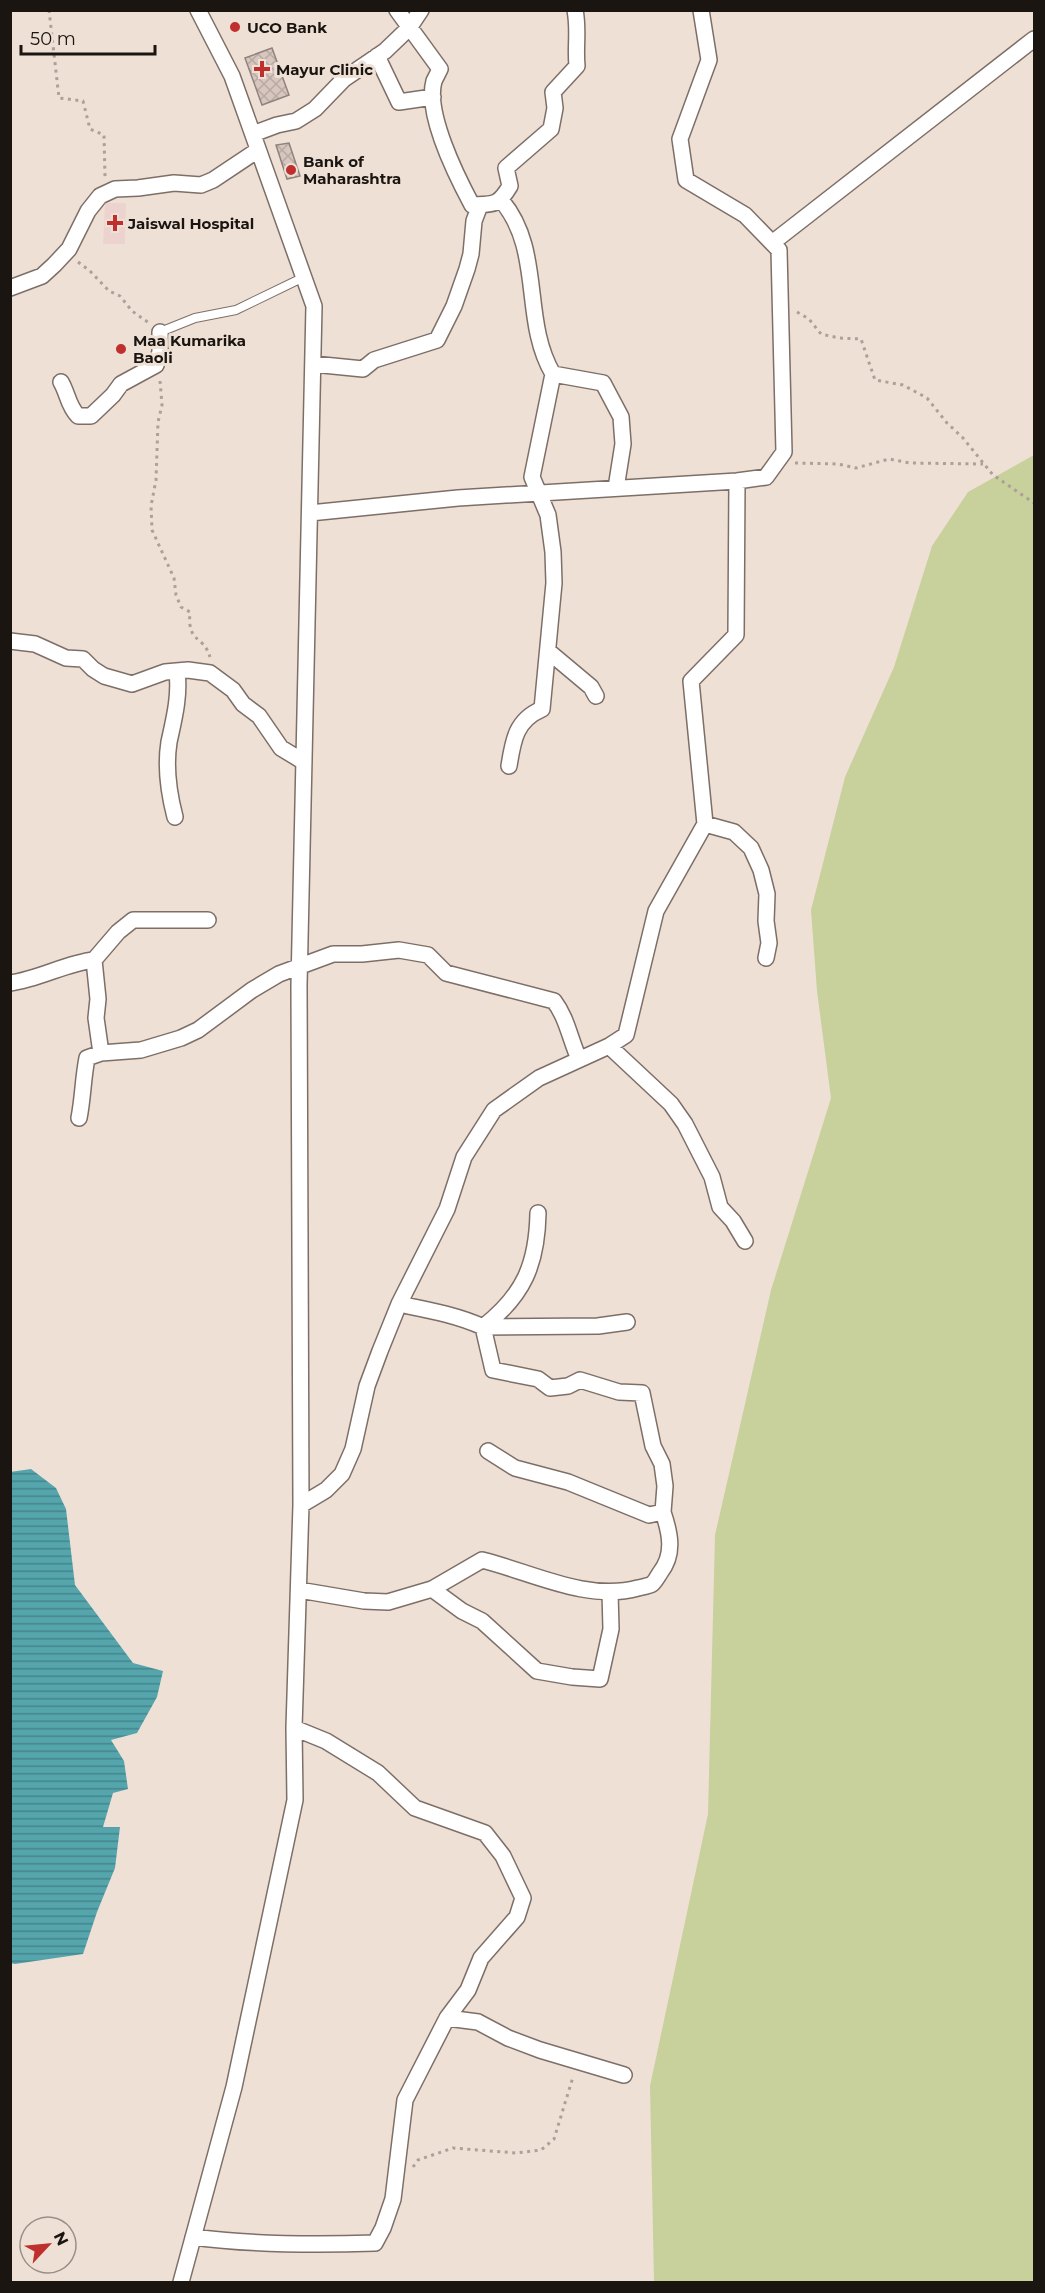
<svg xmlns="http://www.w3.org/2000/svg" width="1045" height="2293" font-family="Montserrat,sans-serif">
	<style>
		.medical { fill: #edd3cf }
		.grass { fill: #c8d09c }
		.water { fill: url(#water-rules) }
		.building { fill: url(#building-cross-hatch); stroke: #91817b; stroke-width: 1.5 }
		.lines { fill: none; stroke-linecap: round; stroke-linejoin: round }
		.service-casing { stroke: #7d6f67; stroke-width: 10 }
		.minor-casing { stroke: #7d6f67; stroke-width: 18 }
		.path { stroke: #aca098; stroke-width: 3; stroke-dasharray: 3 4.5; stroke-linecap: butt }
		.service { stroke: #fff; stroke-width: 8 }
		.minor { stroke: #fff; stroke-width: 15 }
		.poi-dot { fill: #be2f2e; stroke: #efe0d6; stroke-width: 2 }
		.labels { text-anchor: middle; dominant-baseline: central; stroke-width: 6; stroke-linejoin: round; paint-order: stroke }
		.poi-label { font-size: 15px; font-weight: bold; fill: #1a1511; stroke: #efe0d6; text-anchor: start }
	</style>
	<defs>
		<pattern id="water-rules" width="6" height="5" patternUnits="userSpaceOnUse" patternTransform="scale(1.5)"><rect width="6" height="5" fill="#55a5ac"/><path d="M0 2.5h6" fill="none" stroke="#46858b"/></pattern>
		<pattern id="building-cross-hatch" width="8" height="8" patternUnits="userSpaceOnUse" patternTransform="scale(1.5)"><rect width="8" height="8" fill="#d7c6bf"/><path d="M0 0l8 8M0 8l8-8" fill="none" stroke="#b8a9a3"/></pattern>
	</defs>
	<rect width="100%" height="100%" fill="#efe0d6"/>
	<!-- medical -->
	<path class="medical" d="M105 203H126L125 244H103Z"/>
	<!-- grass -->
	<path class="grass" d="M1034 455V2282H654L650 2086 708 1814 715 1535 771 1290 831 1098 817 991 811 910 845 777 894 667 932 546 968 492Z"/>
	<!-- water -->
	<path class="water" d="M31 1469 56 1488 66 1509 75 1585 133 1663 163 1671 157 1697 137 1733 111 1740 124 1761 128 1789 113 1793 103 1827H120L115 1868 97 1912 83 1954 15 1964 10 1963V1472Z"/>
	<!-- building -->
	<path class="building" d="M272 48 289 95 262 105 245 58Z
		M289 143 300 176 287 179 276 145Z"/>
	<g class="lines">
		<!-- service casing -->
		<g class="service-casing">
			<path id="service" d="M160 332 195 318 236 310 304 277"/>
		</g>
		<!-- minor casing -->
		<g class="minor-casing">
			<path id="minor" d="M397 10 440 69C438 73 436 77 434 81 425 113 457 177 472 205 494 204 498 206 510 186L506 168 551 129 555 108 553 92 577 66C575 47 579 30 575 10
				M377 56 399 102 433 97
				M253 134 277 125 296 121 315 109 344 79 385 51 409 28 421 10
				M501 200C544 250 521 320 553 374L603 383 621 417 623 444 616 488
				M772 243 1034 39
				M10 288 42 276 54 265 69 249 88 211 100 196 115 189 138 188 174 183 201 185 213 180 258 150
				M313 364 363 369 374 360 437 340 454 306 467 269 471 254 474 221 480 205
				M61 382C68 394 68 406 78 416H91L113 395 121 384 156 365 160 352V332
				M310 513 458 498 737 481 766 477 784 452 779 250 745 215 686 180 680 139 709 60 701 10
				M10 641 35 644 66 658 83 659 93 669 104 676 132 684 165 672 188 670 210 673 233 690 243 704 259 716 281 748 304 762
				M548 651 591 687 596 696
				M509 766C513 740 516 720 542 709L554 583 553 552 548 515 532 477 553 374
				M175 817C169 794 165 767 169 742 174 719 180 696 177 672
				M705 824 734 832 751 848 761 870 767 894 766 921 769 943 766 958
				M10 983C40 979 66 963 94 960
				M609 1046 671 1104 685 1124 712 1177 720 1207 733 1221 745 1241
				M101 1053 96 1018 98 999 94 960 118 932 133 920H208
				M79 1118C83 1098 83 1078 87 1058L101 1053 141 1050 181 1038 198 1030 252 990 279 974 333 954H362L399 950 428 955 446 973 554 1001C567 1018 570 1039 579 1059
				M399 1304C428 1310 457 1315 483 1327L598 1326 627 1322
				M488 1451 515 1468 568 1482 649 1515 663 1512 665 1486 662 1464 653 1446 642 1393 619 1392 580 1380 568 1386 550 1388 538 1379 493 1370 483 1327C524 1295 537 1264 538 1213
				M301 1505 326 1490 342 1474 353 1449 367 1386 380 1351 399 1304 447 1209 464 1157 494 1110 539 1078 609 1046 626 1035 656 911 705 824 691 681 736 635 737 481
				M432 1589 462 1611 482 1621 537 1671 572 1677 600 1679 611 1629 610 1592
				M299 1590 364 1601 388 1602 432 1589 482 1560C531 1572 587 1602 638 1588 642 1587 649 1586 652 1584 655 1582 658 1576 660 1573 675 1554 670 1533 663 1512
				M294 1728 326 1741 378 1773 415 1808 485 1833 503 1856 523 1898 517 1917 481 1958 468 1990 447 2018
				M193 2237C253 2245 315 2245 375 2243L383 2228 393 2199 405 2100 447 2018 478 2022 508 2038 540 2050 624 2075
				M181 2282 234 2087 295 1800 294 1728 301 1505 299 985 314 306 232 76 198 10"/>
		</g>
		<!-- path -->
		<path class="path" d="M49 10 59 98 83 101 90 129 104 135 105 177
			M78 262 90 271 109 291 120 296 132 311 149 323
			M797 312 809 319 821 334 839 338 861 339 875 380 903 385 927 398 947 423 963 438 993 475 1034 503
			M160 381 162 405 158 422 156 480 151 506 152 530 174 578 176 595 181 607 190 612C187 644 203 634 210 657
			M795 463 838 464 856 468 889 459 910 463 983 464
			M413 2167 418 2160 453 2148 516 2153 541 2150 554 2139 573 2077"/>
		<!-- service -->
		<use href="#service" class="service"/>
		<!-- minor -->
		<use href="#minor" class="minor"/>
	</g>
	<!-- markers -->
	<g class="poi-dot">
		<circle cx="235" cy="27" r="6"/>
		<path d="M259 60h6v6h6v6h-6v6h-6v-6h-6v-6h6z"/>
		<circle cx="291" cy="170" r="6"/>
		<path d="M112 214h6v6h6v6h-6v6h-6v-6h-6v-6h6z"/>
		<circle cx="121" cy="349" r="6"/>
	</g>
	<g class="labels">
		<!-- poi labels -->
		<g class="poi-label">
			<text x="247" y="27">UCO Bank</text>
			<text x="276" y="69">Mayur Clinic</text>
			<text x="303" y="161">Bank of<tspan x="303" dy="17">Maharashtra</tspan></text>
			<text x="128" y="223">Jaiswal Hospital</text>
			<text x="133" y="340">Maa Kumarika<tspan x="133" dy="17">Baoli</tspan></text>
		</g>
	</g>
	<!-- border -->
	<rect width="1045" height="2293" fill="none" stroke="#1a1511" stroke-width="24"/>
	<!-- north arrow -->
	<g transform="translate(48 2245) rotate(64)"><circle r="28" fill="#efe0d6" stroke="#9a8f87" stroke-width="1.5"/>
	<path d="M0-4.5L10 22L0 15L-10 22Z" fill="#be2f2e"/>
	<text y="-9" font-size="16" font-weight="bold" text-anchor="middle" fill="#1a1511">N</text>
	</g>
	<!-- scale -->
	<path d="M21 45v9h134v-9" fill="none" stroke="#1a1511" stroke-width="3"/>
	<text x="30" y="45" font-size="18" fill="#1a1511" stroke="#efe0d6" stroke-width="4.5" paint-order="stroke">50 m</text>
</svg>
